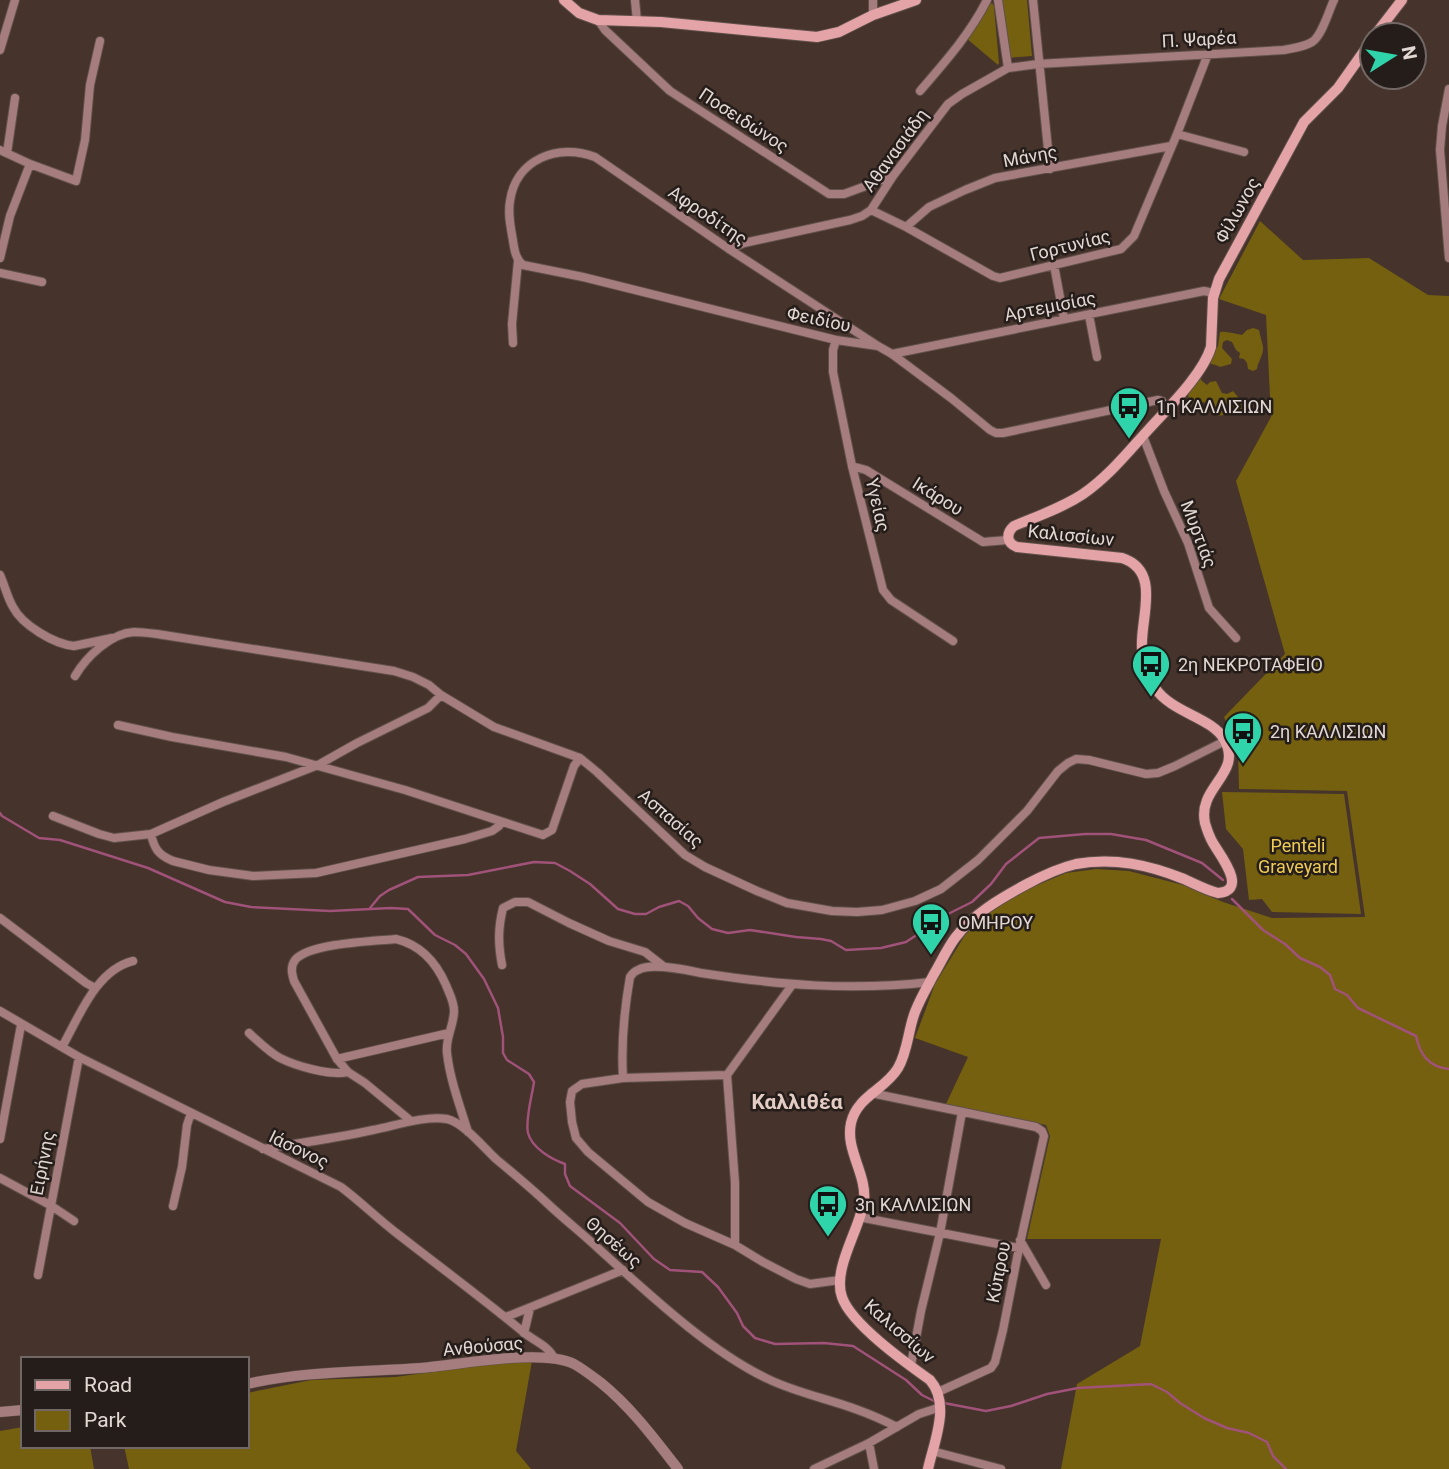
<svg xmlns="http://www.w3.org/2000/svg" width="1449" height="1469" font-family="Roboto,sans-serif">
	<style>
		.green { fill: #74600f }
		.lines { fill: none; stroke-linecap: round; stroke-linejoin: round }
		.stream { stroke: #a05279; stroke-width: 2.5 }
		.minor-casing { stroke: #61514a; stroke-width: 10 }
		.tertiary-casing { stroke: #61514a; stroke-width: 11 }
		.secondary-casing { stroke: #61514a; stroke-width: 12 }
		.minor { stroke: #a67d7f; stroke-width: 8 }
		.tertiary { stroke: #a67d7f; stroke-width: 10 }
		.secondary { stroke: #e4a4a7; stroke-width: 10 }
		.labels { text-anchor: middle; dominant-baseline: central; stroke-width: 5; stroke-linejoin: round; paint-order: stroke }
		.street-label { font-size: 18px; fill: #e2d7d2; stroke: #251d1a }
		.poi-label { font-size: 18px; fill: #e2d7d2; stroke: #251d1a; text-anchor: start }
		.park-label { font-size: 18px; fill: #eecc53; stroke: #251d1a }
		.quarter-label { font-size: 21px; font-weight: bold; fill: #e3ccc4; stroke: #251d1a }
	</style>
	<rect width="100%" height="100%" fill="#45332c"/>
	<!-- green -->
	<path class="green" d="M1002 0H1027L1032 56 1007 58Z
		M990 3 993 4 994 7 999 63 998 65 966 38Z
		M1260 221 1303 260 1369 258 1428 295 1449 296V1469H1061L1077 1384 1140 1346 1161 1239H1027L1050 1136 1046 1125 946 1104 968 1057 915 1038 935 984 965 935 989 913 1021 892 1066 873 1096 869 1129 871 1183 885 1223 902 1272 918 1365 917 1347 791 1239 789 1238 750 1224 717 1285 654 1236 481 1271 417 1266 315 1219 299Z
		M1253 328 1259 330C1260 336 1262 341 1263 347 1264 355 1258 361 1257 369L1253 371 1248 369 1247 363 1244 359 1239 358 1240 353 1236 350 1232 342 1227 340 1223 342 1222 348 1232 359 1231 364 1220 367 1216 365 1211 364 1210 359 1218 346 1220 332C1227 331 1235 334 1242 335L1247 330Z
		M1199 376 1202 381 1207 385 1210 382 1216 381 1222 393 1227 394 1233 391 1238 397V401L1245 404 1247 409 1243 411C1227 405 1231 420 1211 414L1209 406 1204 402 1198 404 1189 402C1186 391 1193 384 1199 376Z
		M1222 792 1344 794 1361 914 1272 912 1262 899 1249 900 1243 849 1226 829Z
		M532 1361 516 1451 531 1469H129L124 1446H247V1393L311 1380 395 1377 484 1365Z
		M23 1427V1446H90L94 1469H0V1431Z"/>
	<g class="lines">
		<!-- stream -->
		<path class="stream" d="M0 813 2 816 39 838 60 840 148 868 225 902 251 907 330 911 391 908 408 909 435 935 455 945 466 954 484 979 498 1008 503 1037V1053L507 1060 529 1074 534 1082C532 1096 525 1120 528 1133 532 1148 551 1159 565 1164V1174L570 1186 620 1223 654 1259 670 1270 702 1272 718 1287 737 1313 743 1326 755 1338 775 1344 824 1343 853 1346 906 1380 922 1395 934 1401
			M1232 899 1263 930 1285 944 1300 958 1320 967 1330 975 1335 989 1347 995 1358 1008 1416 1036C1420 1055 1429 1067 1449 1069
			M370 908 380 896 389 890 418 877 468 875 534 862 555 863 570 871 590 884 618 909 635 914H646L659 907 679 901 688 906 698 918 712 929 728 933 750 930 796 937 821 939 831 941 846 950 881 948 906 942 950 913 972 902 991 884 1006 864 1039 838 1085 834H1111L1146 840 1202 863 1223 880
			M944 1403 986 1411 1011 1406 1047 1394 1078 1388 1151 1384 1167 1392 1180 1403 1204 1418 1227 1428 1249 1433 1267 1442 1273 1456 1286 1469"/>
		<!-- minor casing -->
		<g class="minor-casing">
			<path id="minor" d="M635 0 637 21
				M873 0V15
				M998 0 1008 68
				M1033 0 1050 169
				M598 20 605 30 670 91 829 194H844L893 176
				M0 50 15 0
				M1449 89 1442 126 1440 150 1449 258
				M920 91C945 62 970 34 987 0
				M1177 134 1244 152
				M0 150 30 164 76 181 85 140 90 85 100 41
				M7 153 15 98
				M871 210 906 227 993 276 1000 278 1121 249 1134 236 1177 134 1208 54
				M906 227 929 207 965 190 995 178 1171 146
				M729 249 744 243 850 220 862 216 871 210 893 176 948 104 962 94 1008 68 1038 64 1284 50C1293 48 1304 47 1312 42 1322 36 1329 10 1334 0
				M0 258 10 216 30 164
				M1054 265 1064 319
				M0 273 42 282
				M1089 315 1097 357
				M836 340 833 350V372L852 466 883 590 891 600 953 641
				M513 343 512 324 518 261
				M878 346 729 249 595 157C558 143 516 159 510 201 508 213 510 224 512 235 514 245 514 258 523 265L583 277 836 340 878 346 892 354 951 398 990 430 996 433H1003L1158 400 1162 401 1166 411
				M892 354 1204 291 1214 293
				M1143 436 1164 491 1188 543 1209 608 1236 638
				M852 466 866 470 983 542 1008 540
				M0 575C5 586 7 597 13 607 22 625 54 644 74 646L112 638
				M75 676C86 657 111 633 134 632 141 632 149 633 157 634L394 671 413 677 429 685 441 695 494 727 580 758 597 772 685 855 705 867 757 891 787 903 832 911 857 912 882 910 915 901 941 889 978 860 1027 811 1058 771 1068 763 1076 759 1089 760 1146 774 1158 773 1175 766 1225 741
				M118 725 172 737 286 757 405 790 543 835 552 830 574 766 580 758
				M53 816 99 834 114 838 151 834 223 802 318 765 357 743 428 708 441 695
				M151 834C154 848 158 855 173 861L209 870 253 876 316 873 465 839 492 831 499 826 500 822
				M0 918 86 983 95 988
				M502 965C498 944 498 928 503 908L515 902H528L569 923 609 941 645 952 663 966
				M0 1011 79 1057 341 1187C361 1202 379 1220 399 1235 440 1267 482 1298 522 1331 532 1340 548 1345 554 1358
				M249 1033C259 1042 269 1052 280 1058 296 1066 330 1076 348 1072
				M62 1047C79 1017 96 970 133 961
				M337 1059 449 1033
				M727 1075 623 1078 582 1084 572 1091 570 1102 572 1122 576 1138 588 1152 648 1202 685 1223 735 1245 763 1262 796 1279 810 1284 840 1280
				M623 1078C621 1044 624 1011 630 977 632 974 635 971 638 970 651 962 686 970 701 973 778 985 852 991 930 982
				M871 1093 1036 1127 1042 1131 1044 1136 1019 1248 1003 1330 995 1362 991 1368 938 1392
				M411 1121 365 1083 348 1072 337 1059 294 981C292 974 290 967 295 960 309 943 375 941 396 939 421 945 436 962 446 985 449 993 454 1001 454 1011 454 1025 445 1039 447 1053 450 1080 460 1106 468 1132
				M0 1139 21 1025
				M263 1149C300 1143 337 1138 373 1130 394 1126 426 1115 447 1119 464 1123 483 1147 496 1159 514 1174 531 1188 548 1204 565 1220 583 1234 600 1250 649 1294 709 1351 768 1379 797 1393 829 1399 858 1410 872 1415 885 1421 897 1427
				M0 1178 50 1205 74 1221
				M173 1206 182 1167 187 1125 191 1113
				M859 1217 1019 1248
				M1020 1240 1046 1285
				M735 1245V1183L727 1075 792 985
				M38 1275 79 1057
				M506 1317 623 1270
				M524 1333 530 1308
				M911 1365 921 1311 940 1233 962 1112
				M869 1443 874 1469
				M932 1451 1001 1469
				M814 1469 869 1443 919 1414 941 1407"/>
		</g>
		<!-- tertiary casing -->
		<g class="tertiary-casing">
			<path id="tertiary" d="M247 1384C304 1371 363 1372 421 1368 460 1365 541 1348 574 1364 583 1369 592 1376 600 1382 631 1407 654 1438 678 1469
				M0 1412 23 1410"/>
		</g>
		<!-- secondary casing -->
		<g class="secondary-casing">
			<path id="secondary" d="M564 0 579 13 598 20 661 22 817 37 839 32 873 15 916 0
				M1375 35 1402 0
				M928 1469C934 1442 951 1404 930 1380 906 1363 851 1324 842 1297 832 1269 860 1229 864 1201 867 1174 845 1150 851 1123 857 1096 885 1090 898 1068 908 1051 908 1030 915 1012 920 999 927 987 934 974 941 962 947 949 955 938 973 914 1001 898 1027 884 1042 876 1059 868 1076 864 1114 857 1149 865 1184 879 1195 884 1206 890 1218 893 1249 891 1220 855 1213 843 1209 836 1207 830 1205 823 1197 786 1244 774 1224 739 1211 717 1172 713 1155 688 1147 676 1142 663 1142 648 1140 618 1162 571 1122 558L1017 547C1006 543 1006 533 1014 526 1038 516 1062 508 1083 494 1109 476 1128 452 1149 429 1168 408 1203 374 1211 347L1213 298 1219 279 1304 122 1338 88 1372 40"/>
		</g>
		<!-- minor -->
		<use href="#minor" class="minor"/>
		<!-- tertiary -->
		<use href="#tertiary" class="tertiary"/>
		<!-- secondary -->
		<use href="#secondary" class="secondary"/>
	</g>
	<!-- icons -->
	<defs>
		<g id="bus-pin" transform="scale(2.0125)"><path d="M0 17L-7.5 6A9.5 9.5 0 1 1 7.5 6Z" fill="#30d4aa" stroke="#251d1a"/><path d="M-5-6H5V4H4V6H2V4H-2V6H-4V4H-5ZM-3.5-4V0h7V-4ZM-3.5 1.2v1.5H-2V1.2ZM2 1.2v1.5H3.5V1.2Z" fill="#111"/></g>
	</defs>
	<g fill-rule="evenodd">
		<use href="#bus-pin" x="1129" y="406"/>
		<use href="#bus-pin" x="1151" y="664"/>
		<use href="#bus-pin" x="1243" y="731"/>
		<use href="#bus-pin" x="931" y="922"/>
		<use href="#bus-pin" x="828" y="1204"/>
	</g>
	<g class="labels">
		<!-- street labels -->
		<g class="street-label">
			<text transform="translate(1199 39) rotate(-3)">Π. Ψαρέα</text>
			<text transform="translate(744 120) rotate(33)">Ποσειδώνος</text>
			<text transform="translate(895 150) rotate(-54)">Αθανασιάδη</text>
			<text transform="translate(1030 156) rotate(-10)">Μάνης</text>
			<text transform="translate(1237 210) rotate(-61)">Φίλωνος</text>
			<text transform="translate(708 215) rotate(34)">Αφροδίτης</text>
			<text transform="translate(1070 245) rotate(-14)">Γορτυνίας</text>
			<text transform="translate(1050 306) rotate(-11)">Αρτεμισίας</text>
			<text transform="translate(819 319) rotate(12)">Φειδίου</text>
			<text transform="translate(938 496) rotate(32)">Ικάρου</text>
			<text transform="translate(878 505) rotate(77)">Υγείας</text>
			<text transform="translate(1199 534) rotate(69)">Μυρτιάς</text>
			<text transform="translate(1071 535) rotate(6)">Καλισσίων</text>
			<text transform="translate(671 818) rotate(41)">Ασπασίας</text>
			<text transform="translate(299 1149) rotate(26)">Ιάσονος</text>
			<text transform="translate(42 1163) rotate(-79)">Ειρήνης</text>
			<text transform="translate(614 1242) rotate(41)">Θησέως</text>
			<text transform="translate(998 1272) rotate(-79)">Κύπρου</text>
			<text transform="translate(900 1331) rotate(41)">Καλισσίων</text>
			<text transform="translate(483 1346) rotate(-5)">Ανθούσας</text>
		</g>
		<!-- poi labels -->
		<g class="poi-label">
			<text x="1156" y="406">1η ΚΑΛΛΙΣΙΩΝ</text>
			<text x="1178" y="664">2η ΝΕΚΡΟΤΑΦΕΙΟ</text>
			<text x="1270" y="731">2η ΚΑΛΛΙΣΙΩΝ</text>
			<text x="958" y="922">ΟΜΗΡΟΥ</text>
			<text x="855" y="1204">3η ΚΑΛΛΙΣΙΩΝ</text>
		</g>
		<!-- park labels -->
		<g class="park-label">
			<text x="1298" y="845">Penteli<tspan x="1298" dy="21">Graveyard</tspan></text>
		</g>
		<!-- quarter labels -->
		<g class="quarter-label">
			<text x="797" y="1102">Καλλιθέα</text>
		</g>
	</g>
	<!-- legend -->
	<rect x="21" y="1357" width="228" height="91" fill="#251d1a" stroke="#716764" stroke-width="2"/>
	<rect x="35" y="1380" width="35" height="10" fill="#e4a4a7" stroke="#716764" stroke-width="2"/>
	<text x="84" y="1392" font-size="21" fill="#e2d7d2">Road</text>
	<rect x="35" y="1410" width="35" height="21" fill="#74600f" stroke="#716764" stroke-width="2"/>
	<text x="84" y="1427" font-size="21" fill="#e2d7d2">Park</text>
	<!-- north arrow -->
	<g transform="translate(1393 56) rotate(79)"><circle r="33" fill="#251d1a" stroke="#716764" stroke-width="2"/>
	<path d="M0-5L12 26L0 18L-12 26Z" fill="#30d4aa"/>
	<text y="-10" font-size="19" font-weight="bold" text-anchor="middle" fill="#e2d7d2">N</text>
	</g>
</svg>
